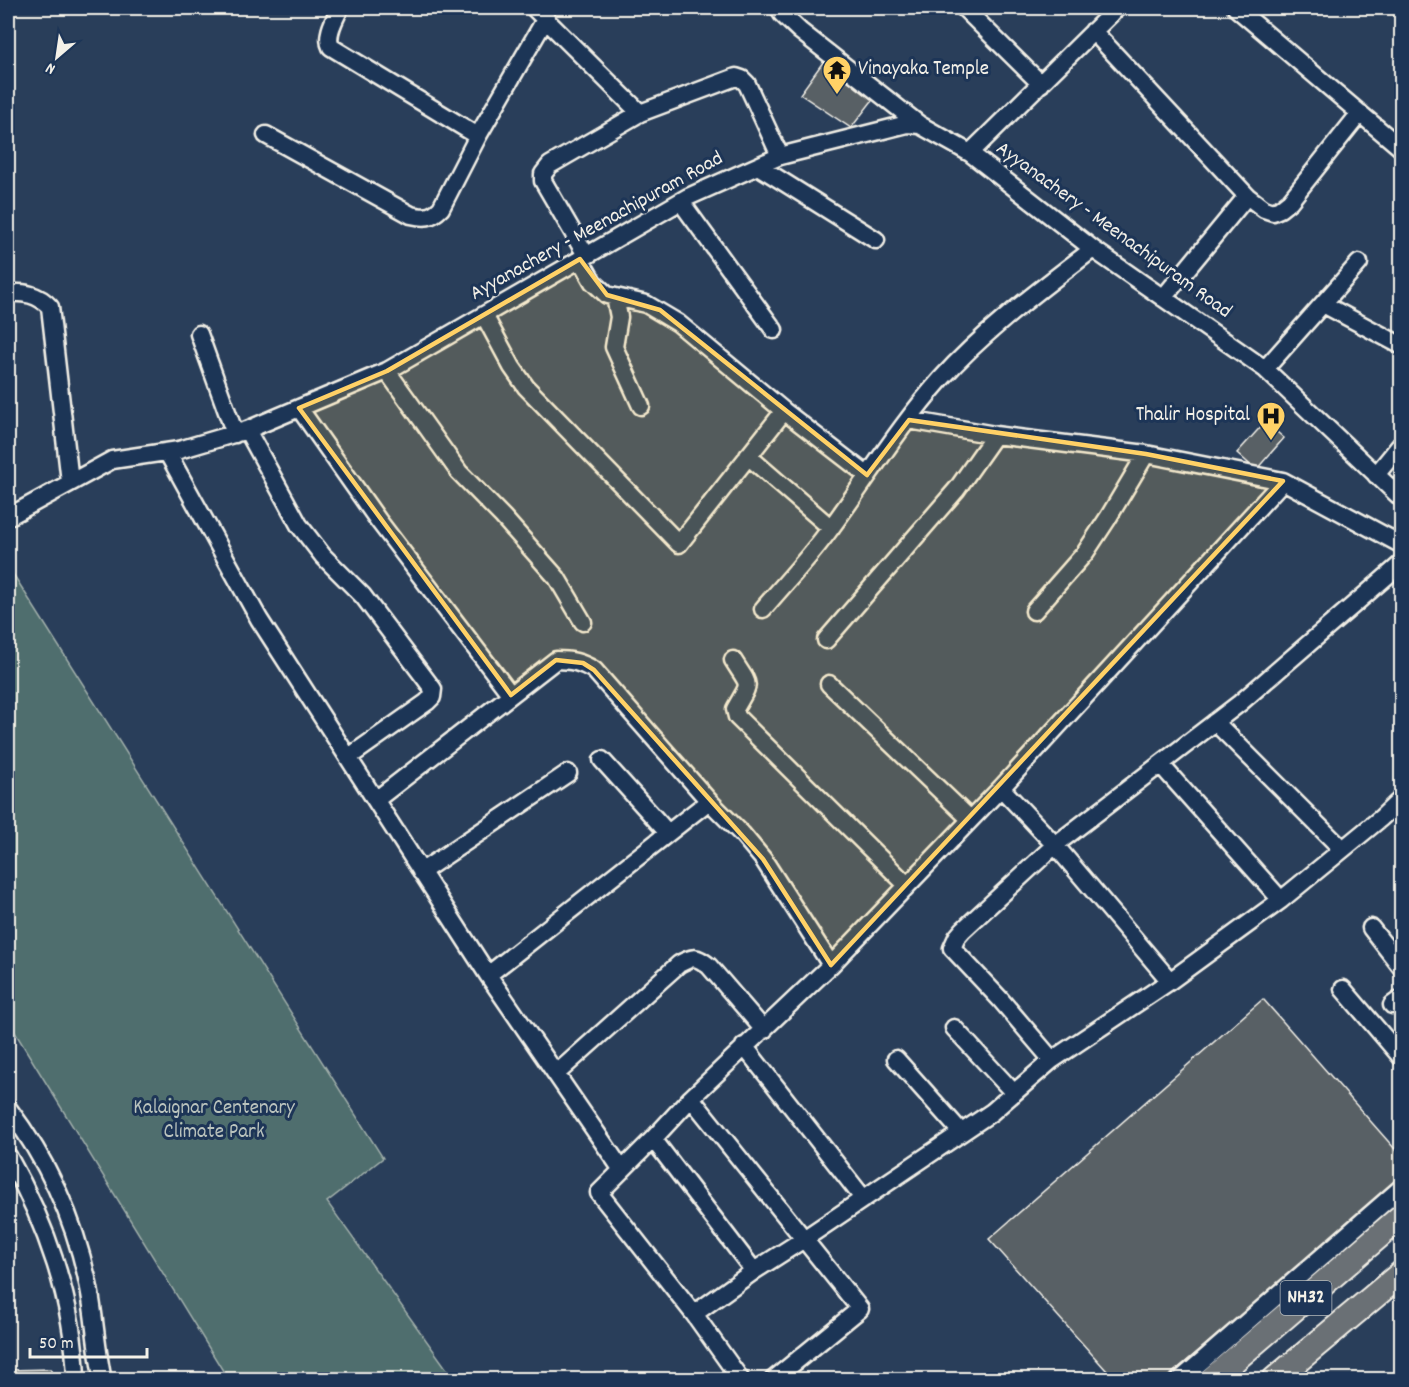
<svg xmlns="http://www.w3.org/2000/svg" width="1409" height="1387" font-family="Dekko,sans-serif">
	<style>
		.green { fill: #4f6e6e; stroke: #a2b0ab; stroke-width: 1.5 }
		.building { fill: #596065; stroke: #f4f1e8; stroke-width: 1.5 }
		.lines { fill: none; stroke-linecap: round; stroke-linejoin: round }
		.minor-casing { stroke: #f4f1e8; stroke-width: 21 }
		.highway-casing { stroke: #f4f1e8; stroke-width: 28 }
		.minor { stroke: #1d3557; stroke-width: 16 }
		.highway { stroke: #6b6f75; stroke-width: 24 }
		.marked { fill: #ffd166; fill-opacity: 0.2; stroke: #ffd166; stroke-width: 4.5; stroke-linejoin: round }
		.labels { text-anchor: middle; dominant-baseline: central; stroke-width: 6; stroke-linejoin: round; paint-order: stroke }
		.shield { fill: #1d3557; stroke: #b4b9bc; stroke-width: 1.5 }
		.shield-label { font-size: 20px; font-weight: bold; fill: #f4f1e8 }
		.poi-label { font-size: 21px; fill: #f4f1e8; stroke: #1d3557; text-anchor: start }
		.street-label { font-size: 21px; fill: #f4f1e8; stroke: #1d3557 }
		.park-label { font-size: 21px; fill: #bac3bd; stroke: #1d3557 }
	</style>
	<rect width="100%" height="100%" fill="#293e5a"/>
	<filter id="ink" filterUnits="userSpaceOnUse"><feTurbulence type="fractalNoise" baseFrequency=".0167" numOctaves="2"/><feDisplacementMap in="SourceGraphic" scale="12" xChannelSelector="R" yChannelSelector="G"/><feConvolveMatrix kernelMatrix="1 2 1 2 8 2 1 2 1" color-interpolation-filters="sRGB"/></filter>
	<g filter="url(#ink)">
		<!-- green -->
		<path class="green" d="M8 566 383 1158 327 1202 454 1379H228L8 1021Z"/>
		<!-- building -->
		<path class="building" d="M823 62 875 97 851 128 800 94Z
			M1265 422 1284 438 1256 470 1237 453Z
			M1263 999 1402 1157V1180L1164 1380H1115L989 1239Z
			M51 1369V1380H8V1370Z"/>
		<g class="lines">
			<!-- minor casing -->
			<g class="minor-casing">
				<path id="minor" d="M340 8C335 19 325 35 331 47L478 136
					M534 8 640 113
					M779 8 782 14 800 31 920 125
					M964 8 1041 84
					M1236 8 1402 149
					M1093 31 1247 196 1264 209 1273 212 1280 209 1290 201 1360 113
					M266 135 411 215C425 218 431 218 441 208L478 136 546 18
					M970 153 1117 8
					M758 166 876 240
					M681 202 774 330
					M586 255 543 181V174L550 165 640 113 736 77 742 79 747 84 780 156
					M580 259 593 282 607 295 646 304 678 323 784 411 867 475
					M8 293C24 292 38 294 50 307L70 482
					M615 297 619 317 614 347 641 406
					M1163 298 1247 196
					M1323 304 1402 346
					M484 315 512 367 526 387 679 544 784 411
					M199 334 235 434
					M1265 369 1359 263
					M387 371 459 472 503 517 557 578 583 622
					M299 408 378 520 511 695
					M909 420 995 435 1146 454 1283 481 1402 545
					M247 430 299 525 323 556 363 596 433 689 432 697 427 702 349 757
					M167 452 259 619 488 975 622 1170
					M748 456 831 528
					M1376 475 1402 443
					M8 517 112 460 179 450 247 430 387 371 688 197 780 156 907 124 920 125 970 153 1093 249 1265 369 1402 499
					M763 609C786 582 810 557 830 529 867 479 900 425 941 379 985 330 1041 289 1093 249
					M1034 611 1085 553 1108 518 1146 454
					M826 640 957 489 995 435
					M733 660C751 689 751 680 735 709L737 717 907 885
					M829 684 970 819
					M1215 722 1342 849
					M602 760 668 833
					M1161 765 1281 900
					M1001 788 1055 845 1240 703 1402 563
					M377 799 556 660C571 660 581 662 594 670L709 801 743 835 763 859 831 965
					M421 872 568 773
					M1371 928 1402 968
					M488 975 709 801
					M1343 989 1402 1058
					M1392 1005 1402 998
					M954 1028 1014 1093
					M744 1046 863 1198
					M896 1059 961 1132
					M1052 1060 1000 999 952 948 957 937 963 930 1055 845 1170 981
					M556 1074 679 964C694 956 696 956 709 966L764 1030
					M691 1098 804 1239 992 1112 1052 1060 1170 981 1281 900 1381 818 1402 798
					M8 1108C48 1161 76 1223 89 1288 95 1318 96 1350 103 1380
					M653 1139 599 1193 694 1314 741 1380
					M8 1156C46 1223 74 1301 76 1380
					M754 1271 653 1139 691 1098 831 965 1001 788 1283 481
					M694 1314 754 1271 804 1239 860 1309 773 1380
					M1180 1380 1402 1187"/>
			</g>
			<!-- highway casing -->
			<g class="highway-casing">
				<path id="highway" d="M1211 1380 1402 1216
					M1274 1380 1402 1273"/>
			</g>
			<!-- minor -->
			<use href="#minor" class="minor"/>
			<!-- highway -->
			<use href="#highway" class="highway"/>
		</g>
	</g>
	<!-- marked area -->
	<path class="marked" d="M580 259 607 295 660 310 867 475 909 420 1146 454 1283 481 831 965 763 859 594 670 583 663 556 660 511 695 299 408 387 371Z"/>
	<!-- icons -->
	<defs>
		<g id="temple-pin" transform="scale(1.5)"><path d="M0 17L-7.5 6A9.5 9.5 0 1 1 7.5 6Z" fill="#ffd166" stroke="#1d3557"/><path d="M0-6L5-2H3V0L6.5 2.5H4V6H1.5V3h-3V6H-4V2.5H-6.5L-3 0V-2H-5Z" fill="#111"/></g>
		<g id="hospital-pin" transform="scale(1.5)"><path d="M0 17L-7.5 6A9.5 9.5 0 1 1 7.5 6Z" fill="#ffd166" stroke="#1d3557"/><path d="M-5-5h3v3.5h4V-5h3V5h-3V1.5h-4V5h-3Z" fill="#111"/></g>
	</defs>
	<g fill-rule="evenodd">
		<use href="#temple-pin" x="837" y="70"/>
		<use href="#hospital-pin" x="1271" y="416"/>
	</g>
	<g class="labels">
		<!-- shield labels -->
		<rect class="shield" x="1280.5" y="1281" width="51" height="34" rx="4.5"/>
		<g class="shield-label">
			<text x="1306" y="1298">NH32</text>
		</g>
		<!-- poi labels -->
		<g class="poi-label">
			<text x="858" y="70">Vinayaka Temple</text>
			<text x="1250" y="416" text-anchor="end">Thalir Hospital</text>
		</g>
		<!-- street labels -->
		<g class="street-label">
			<text transform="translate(597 227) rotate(-29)">Ayyanachery - Meenachipuram Road</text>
			<text transform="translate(1113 231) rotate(36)">Ayyanachery - Meenachipuram Road</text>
		</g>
		<!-- park labels -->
		<g class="park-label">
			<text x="214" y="1109">Kalaignar Centenary<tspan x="214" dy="24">Climate Park</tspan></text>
		</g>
	</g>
	<!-- margin -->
	<rect width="1409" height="1387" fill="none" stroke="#1d3557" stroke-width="30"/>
	<rect x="15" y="15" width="1379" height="1357" fill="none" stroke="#f4f1e8" stroke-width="2" filter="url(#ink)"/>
	<!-- north arrow -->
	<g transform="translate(57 57) rotate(209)" stroke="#1d3557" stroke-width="4.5" paint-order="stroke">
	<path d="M0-4.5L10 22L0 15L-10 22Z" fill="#f4f1e8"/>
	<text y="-9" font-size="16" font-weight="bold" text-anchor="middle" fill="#f4f1e8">N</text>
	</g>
	<!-- scale -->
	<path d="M30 1348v9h117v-9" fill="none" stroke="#f4f1e8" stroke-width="3"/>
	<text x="39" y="1348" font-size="18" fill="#f4f1e8" stroke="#1d3557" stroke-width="4.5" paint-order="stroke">50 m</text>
</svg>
